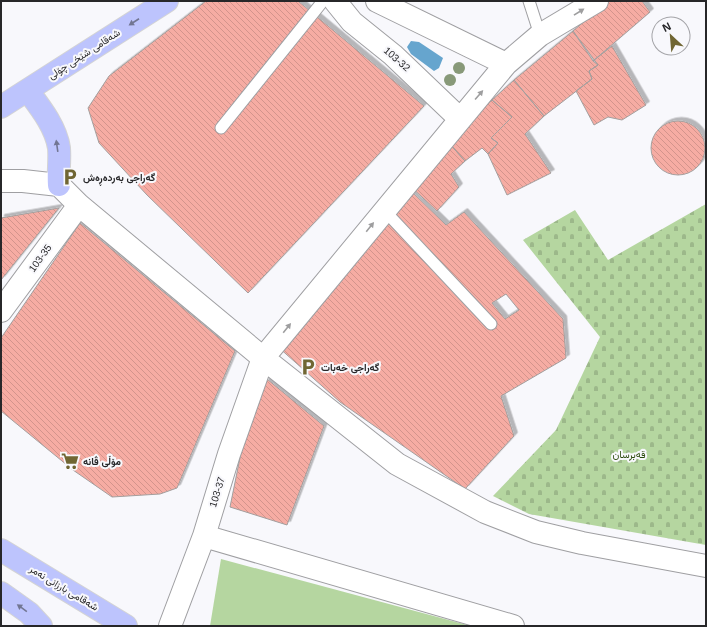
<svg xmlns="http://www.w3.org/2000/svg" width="707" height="627" font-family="Arial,Vazirmatn,sans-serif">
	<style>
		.cemetery { fill: url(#cemetery-stones) }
		.park { fill: #b5d6a0 }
		.water { fill: #66a5ce }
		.building { fill: url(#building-back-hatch); stroke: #a39f9e; fill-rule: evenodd; filter: url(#shadow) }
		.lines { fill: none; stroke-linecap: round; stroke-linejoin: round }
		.service-casing { stroke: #9f9fa2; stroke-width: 13 }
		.minor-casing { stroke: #9f9fa2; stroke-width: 24 }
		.primary-casing { stroke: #d4d4d4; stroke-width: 24 }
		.service { stroke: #fff; stroke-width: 11 }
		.minor { stroke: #fff; stroke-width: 22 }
		.primary { stroke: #bdc4fd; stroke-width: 22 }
		.tree { fill: #889979 }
		.oneway { fill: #9e9e9f }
		.oneway2 { fill: #727693 }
		.labels { text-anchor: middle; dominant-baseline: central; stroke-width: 4; stroke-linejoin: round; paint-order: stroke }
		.street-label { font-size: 10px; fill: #272729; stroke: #f8f8fc }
		.poi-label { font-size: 10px; font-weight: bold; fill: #272729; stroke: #f8f8fc; text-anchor: start }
		.park-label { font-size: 10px; fill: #2c4b0e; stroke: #f8f8fc }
	</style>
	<defs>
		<pattern id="cemetery-stones" width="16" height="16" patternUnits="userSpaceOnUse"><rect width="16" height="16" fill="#b5d6a0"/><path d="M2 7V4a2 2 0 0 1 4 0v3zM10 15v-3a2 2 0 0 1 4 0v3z" fill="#9cb88a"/></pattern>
		<pattern id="building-back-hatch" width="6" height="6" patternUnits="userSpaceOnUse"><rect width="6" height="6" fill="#f6aca3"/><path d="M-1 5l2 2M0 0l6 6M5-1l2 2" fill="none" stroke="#d3948c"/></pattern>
		<filter id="shadow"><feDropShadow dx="3.5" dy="-3.5" stdDeviation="0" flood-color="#0004"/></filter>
	</defs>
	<rect width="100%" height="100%" fill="#f8f8fc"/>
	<!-- cemetery -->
	<path class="cemetery" d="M706 204V545L529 514 493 496 556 430 600 337 523 240 575 210 608 260Z"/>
	<!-- park -->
	<path class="park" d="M221 559 471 626H210Z"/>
	<!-- water -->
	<path class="water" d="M411 41 419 42 443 58 439 68 434 71 411 54 407 47Z"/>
	<!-- building -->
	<path class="building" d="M206 1H298L424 106 248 293 147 195 99 143 88 108 109 76Z
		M608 1H642L650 12 593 61 573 31Z
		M573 31 598 65 589 71 592 79 544 116 514 80Z
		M612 46 646 105 622 120 608 117 594 125 576 91 592 79 589 71 598 65 593 61Z
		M514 80 544 116 525 134 551 173 507 195 488 154 498 143 491 138 512 117 492 100Z
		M492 100 512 117 491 138 498 143 488 154 482 148 465 161 448 142Z
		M651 148a27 27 0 1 1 54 0a27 27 0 1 1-54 0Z
		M448 142 465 161 451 174 459 187 437 211 409 185Z
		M407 187 446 225 464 212 563 319 566 358 501 396 514 436 465 489 340 402 277 346ZM506 294 519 310 505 319 492 303Z
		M59 208 1 280V218Z
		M80 223 235 351 177 488 160 494 112 497 73 470 1 411V338Z
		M267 379 324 426 287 525 230 507 245 433Z"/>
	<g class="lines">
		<!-- service casing -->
		<g class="service-casing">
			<path id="service" d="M529 1 540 35
				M221 128 323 1
				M384 210 491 324"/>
		</g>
		<!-- minor casing -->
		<g class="minor-casing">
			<path id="minor" d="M335 1 352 22 393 55 459 118
				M377 1 506 64
				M1 181H23L59 185 79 205 263 358 397 464 485 512 536 532 582 543 706 566
				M1 311 79 205
				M204 536 513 626
				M170 626 204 536 229 454 263 358 506 64 540 35 597 1"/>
		</g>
		<!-- primary casing -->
		<g class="primary-casing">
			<path id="primary" d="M28 91C40 107 56 127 59 148 60 160 58 173 59 185
				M1 107 167 1
				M1 550 126 626
				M1 593 29 613 41 626"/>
		</g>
		<!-- service -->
		<use href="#service" class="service"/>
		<!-- minor -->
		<use href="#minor" class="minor"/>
		<!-- primary -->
		<use href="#primary" class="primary"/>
	</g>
	<!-- trees -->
	<g class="tree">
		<circle cx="459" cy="68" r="6"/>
		<circle cx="450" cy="80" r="6"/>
	</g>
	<!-- one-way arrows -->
	<defs><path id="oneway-solid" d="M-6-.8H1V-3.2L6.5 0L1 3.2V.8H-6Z"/></defs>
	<g class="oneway">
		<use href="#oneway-solid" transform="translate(579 12) rotate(-32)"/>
		<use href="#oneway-solid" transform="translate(479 95) rotate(-49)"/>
		<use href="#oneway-solid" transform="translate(370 227) rotate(-51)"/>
		<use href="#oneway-solid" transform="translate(287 328) rotate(-51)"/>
	</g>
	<g class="oneway2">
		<use href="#oneway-solid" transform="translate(134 22) rotate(147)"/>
		<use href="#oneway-solid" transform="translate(57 146) rotate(-98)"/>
		<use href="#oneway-solid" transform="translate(22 608) rotate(-144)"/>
	</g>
	<!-- icons -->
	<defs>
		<g id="parking-bare" transform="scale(1.38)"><path d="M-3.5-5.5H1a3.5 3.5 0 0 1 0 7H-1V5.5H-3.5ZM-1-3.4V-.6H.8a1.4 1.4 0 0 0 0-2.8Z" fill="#706633" stroke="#f8f8fc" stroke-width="2.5" paint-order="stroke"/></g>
		<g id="supermarket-bare" transform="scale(1.38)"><path d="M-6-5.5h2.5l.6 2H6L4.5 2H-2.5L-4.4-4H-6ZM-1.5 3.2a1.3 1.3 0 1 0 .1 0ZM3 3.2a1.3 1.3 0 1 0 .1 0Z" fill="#706633" stroke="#f8f8fc" stroke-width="2.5" paint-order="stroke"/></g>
	</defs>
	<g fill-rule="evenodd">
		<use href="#parking-bare" x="70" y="177"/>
		<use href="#parking-bare" x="308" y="367"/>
		<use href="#supermarket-bare" x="70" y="461"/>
	</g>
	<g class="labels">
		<!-- street labels -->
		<g class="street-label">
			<text transform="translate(84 54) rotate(-33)">شەقامی شێخی چۆلی</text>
			<text transform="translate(397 59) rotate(41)">103-32</text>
			<text transform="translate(40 258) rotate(-54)">103-35</text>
			<text transform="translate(217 492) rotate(-73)">103-37</text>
			<text transform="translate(64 588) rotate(31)">شەقامی بارزانی نەمر</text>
		</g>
		<!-- poi labels -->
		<g class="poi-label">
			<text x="83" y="177">گەراجی بەردەڕەش</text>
			<text x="321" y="367">گەراجی خەبات</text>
			<text x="83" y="461">مۆڵی ڤانە</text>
		</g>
		<!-- park labels -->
		<g class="park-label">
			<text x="629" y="454">قەبرسان</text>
		</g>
	</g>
	<!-- border -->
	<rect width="707" height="627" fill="none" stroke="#272729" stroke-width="4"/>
	<!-- north arrow -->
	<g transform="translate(671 36) rotate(334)"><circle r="19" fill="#f8f8fc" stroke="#a4a4a8"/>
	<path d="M0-3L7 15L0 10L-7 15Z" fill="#706633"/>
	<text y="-6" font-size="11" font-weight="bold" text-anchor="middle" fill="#272729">N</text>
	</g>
</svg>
